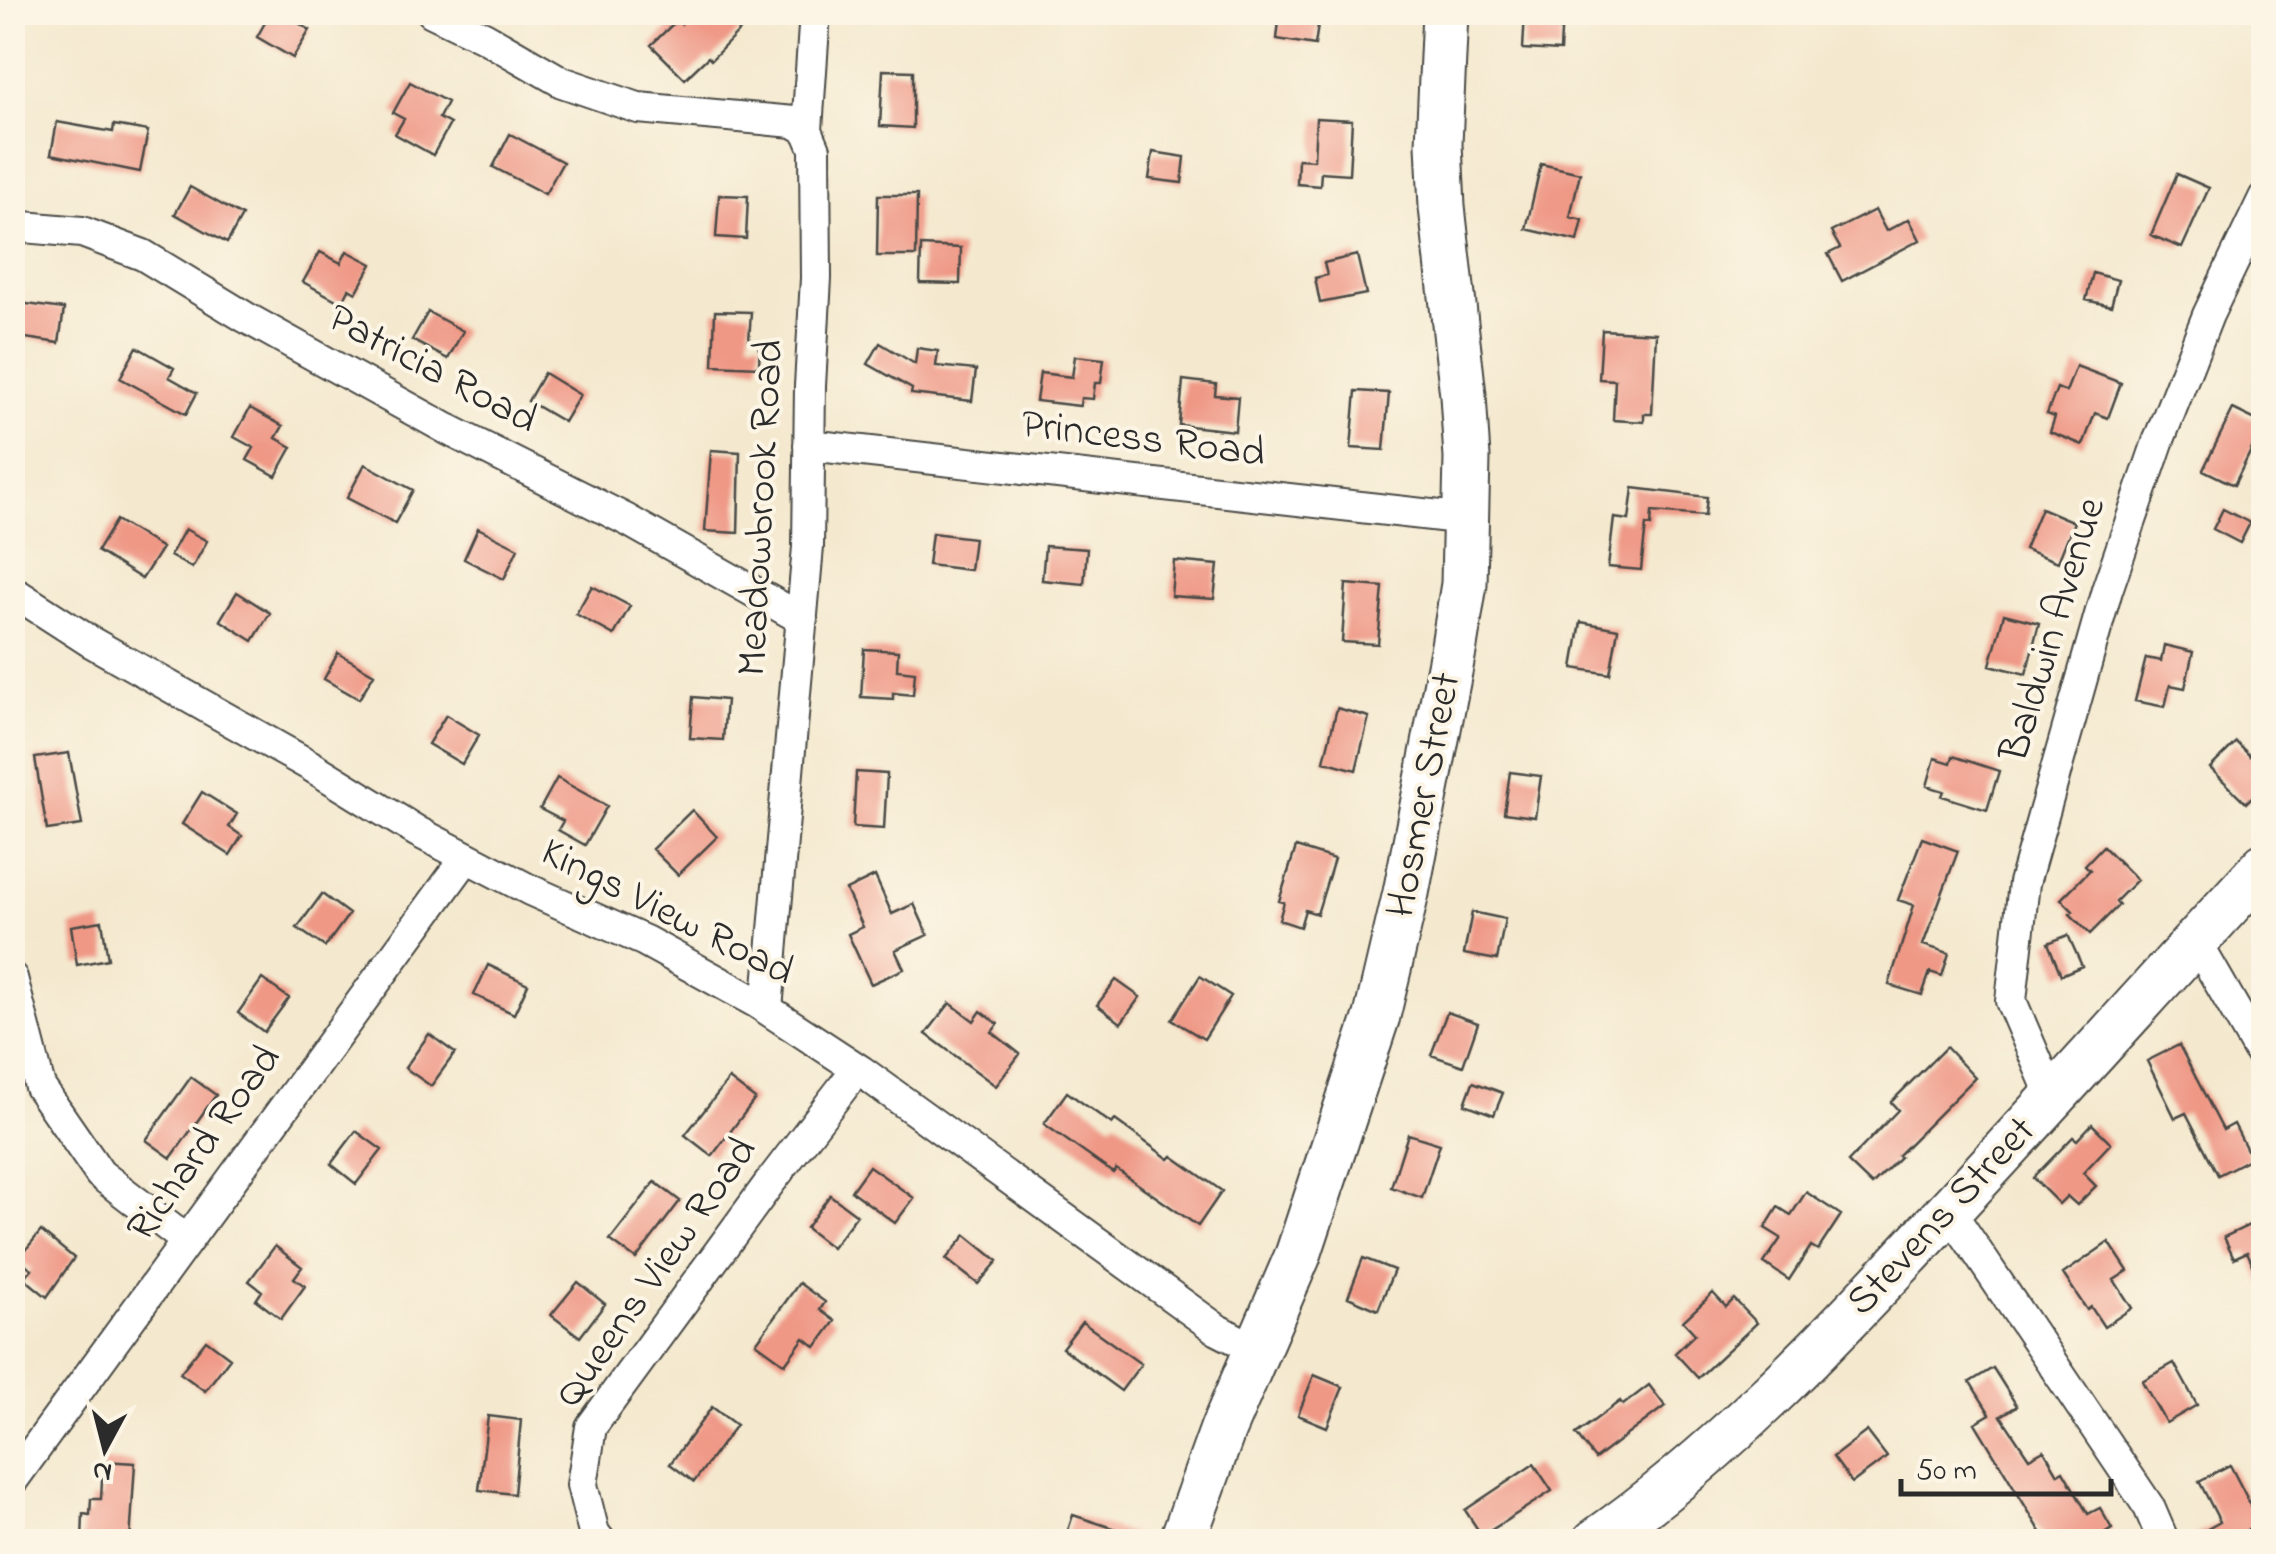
<svg xmlns="http://www.w3.org/2000/svg" width="2276" height="1554" font-family="'Indie Flower',sans-serif">
	<style>
		.building { fill: #ef9886 }
		.lines { fill: none; stroke-linecap: round; stroke-linejoin: round }
		.street-casing { stroke: #494844; stroke-width: 34 }
		.secondary-casing { stroke: #494844; stroke-width: 49 }
		.street { stroke: #fff; stroke-width: 30 }
		.secondary { stroke: #fff; stroke-width: 45 }
		.labels { text-anchor: middle; dominant-baseline: central; stroke-width: 8; stroke-linejoin: round; paint-order: stroke }
		.street-label { font-size: 42px; fill: #2b2b2b; stroke: #fcf5e5 }
	</style>
	<rect width="100%" height="100%" fill="#fcf5e5"/>
	<filter id="ink" filterUnits="userSpaceOnUse"><feTurbulence type="fractalNoise" baseFrequency=".01" numOctaves="2"/><feDisplacementMap in="SourceGraphic" scale="20" xChannelSelector="R" yChannelSelector="G"/><feConvolveMatrix kernelMatrix="1 2 1 2 8 2 1 2 1" color-interpolation-filters="sRGB"/></filter>
	<filter id="wash" filterUnits="userSpaceOnUse"><feTurbulence type="fractalNoise" baseFrequency=".0048" numOctaves="4" result="noise"/><feDisplacementMap in="SourceGraphic" scale="40" xChannelSelector="R" yChannelSelector="G"/><feGaussianBlur stdDeviation="2.25" result="paint"/><feColorMatrix in="noise" values="0 0 0 0 0 0 0 0 0 0 0 0 0 0 0 0 0 1.4 0 .05"/><feComposite in="paint" operator="in"/></filter>
	<g filter="url(#wash)">
		<rect width="100%" height="100%" fill="#f4e9cf"/>
		<g id="blocks">
			<!-- building -->
			<path class="building" d="M271 12H280L310 30 293 58 257 37Z
				M692 12H758L711 60 708 57 685 79 651 45 677 20 681 24Z
				M1280 12H1320L1315 45 1277 39Z
				M1525 12H1562L1560 51 1523 49Z
				M883 70 913 71V128L880 126Z
				M410 82 447 102 439 118 450 124 433 155 395 134 404 119 393 113Z
				M1316 118 1352 120 1349 174 1321 172 1320 186 1297 184 1298 159 1314 160Z
				M57 122 113 132 114 125 148 131 140 172 51 154Z
				M510 134 563 162 545 194 493 167Z
				M1153 152 1185 157 1182 183 1149 179Z
				M1541 164 1580 173 1570 217 1583 220 1578 241 1526 229Z
				M2177 174 2209 188 2182 248 2151 235Z
				M190 187 242 216 227 243 175 214Z
				M719 195 748 196 746 239 716 237Z
				M878 195H917L916 256H877Z
				M1875 210 1886 231 1909 219 1920 240 1842 281 1828 254 1840 248 1831 232Z
				M921 246 961 248 960 284 920 283Z
				M347 251 372 264 356 293 349 289 342 303 303 282 320 252 341 263Z
				M1357 255 1366 294 1320 303 1315 278 1327 275 1324 263Z
				M2093 273 2118 280 2111 306 2086 300Z
				M12 302 64 309 59 343 12 336Z
				M715 311 751 312 749 341H760L759 367 713 365Z
				M428 312 463 331 448 359 412 340Z
				M1602 330 1656 333 1652 414H1644V422L1613 420 1615 380 1599 379Z
				M880 343 915 364 917 348 938 351 936 366 976 370 972 401 911 394 912 389 868 364Z
				M137 347 174 368 169 377 197 393 186 414 120 378Z
				M1075 356 1104 359 1101 383H1095L1093 399 1081 398 1080 406 1036 401 1040 373 1072 377Z
				M2076 366 2121 383 2108 418 2095 413 2083 445 2050 432 2055 417 2047 414 2057 388 2066 392Z
				M544 373 580 395 564 422 528 401Z
				M1183 380 1216 384 1215 395 1238 397 1235 431 1179 425Z
				M1356 391 1389 393 1384 450 1351 448Z
				M250 408 283 426 276 438 292 447 276 476 247 460 254 448 234 437Z
				M2233 409 2264 424 2234 485 2203 470Z
				M711 450 740 452 738 533 705 531Z
				M365 464 413 490 395 523 347 498Z
				M1633 488 1707 497 1705 516 1652 512 1651 526 1646 525 1641 570 1608 567 1614 518 1629 520Z
				M2041 508 2074 522 2058 562 2024 549Z
				M2223 509 2250 523 2240 543 2213 529Z
				M116 520 162 548 142 579 97 551Z
				M478 528 518 548 504 579 464 559Z
				M185 529 207 541 192 568 170 556Z
				M932 533 974 538 970 570 928 565Z
				M1045 546 1087 549 1084 584 1042 580Z
				M1174 561 1218 565 1214 599 1171 596Z
				M1346 584 1383 587 1378 644 1342 642Z
				M592 586 630 606 614 635 576 614Z
				M237 592 270 613 253 641 220 620Z
				M2004 614 2039 623 2026 674 1990 665Z
				M1581 622 1618 629 1610 674 1573 668Z
				M2164 645 2193 652 2185 688 2170 685 2165 707 2135 701 2146 658 2161 661Z
				M864 649 898 651 897 670 915 672 913 695 893 693V699L861 697Z
				M338 653 374 674 359 699 324 679Z
				M693 697 726 700 723 740 690 738Z
				M1337 708 1369 717 1356 770 1324 761Z
				M446 715 479 735 462 764 428 744Z
				M2236 742 2250 756 2264 743V785L2246 803 2210 768Z
				M69 753 82 825 47 830 35 758Z
				M1953 756 1999 771 1987 810 1942 796 1944 791 1927 786 1935 758 1951 763Z
				M856 772 887 774 884 829 853 827Z
				M1510 772 1541 776 1535 817 1504 813Z
				M557 778 607 806 585 845 558 830 563 821 540 809Z
				M202 792 237 814 229 827 242 836 230 855 182 824Z
				M692 810 717 837 678 875 652 849Z
				M1922 838 1958 851 1923 945 1949 953 1942 976 1930 972 1922 995 1889 985 1914 905 1898 900Z
				M2103 846 2137 880 2116 901 2119 905 2090 934 2070 914 2073 911 2061 899 2090 870 2085 865Z
				M1296 847 1334 859 1317 914 1305 910 1300 927 1279 920 1284 902 1279 901Z
				M875 876 892 914 914 904 928 935 895 950 904 969 871 984 848 934 863 927 846 890Z
				M322 894 349 914 325 947 297 928Z
				M1472 912 1505 919 1497 960 1464 954Z
				M102 921 108 959 77 965 71 926Z
				M2068 935 2082 966 2061 975 2048 943Z
				M488 965 528 984 514 1014 474 995Z
				M1200 976 1231 996 1204 1039 1172 1020Z
				M262 979 289 998 264 1032 238 1013Z
				M1116 980 1140 997 1121 1023 1097 1005Z
				M950 1003 974 1021 981 1011 998 1024 992 1032 1020 1054 996 1086 926 1034Z
				M1447 1012 1478 1023 1463 1066 1431 1055Z
				M429 1034 455 1053 431 1086 405 1068Z
				M2179 1045 2223 1130 2234 1124 2251 1158 2218 1175 2186 1113 2175 1118 2147 1061Z
				M1946 1047 1975 1078 1898 1155 1900 1157 1872 1185 1848 1162 1898 1110 1891 1102Z
				M191 1077 216 1095 171 1158 146 1140Z
				M729 1079 755 1099 712 1156 685 1135Z
				M1473 1082 1503 1093 1494 1115 1465 1104Z
				M1067 1092 1112 1124 1115 1120 1169 1159 1172 1156 1222 1191 1198 1226 1116 1169 1113 1173 1044 1124Z
				M2092 1124 2111 1143 2083 1173 2096 1186 2077 1205 2067 1196 2059 1204 2033 1178 2073 1137 2077 1140Z
				M356 1131 382 1150 356 1184 331 1164Z
				M1408 1134 1440 1144 1422 1198 1391 1187Z
				M869 1166 914 1198 895 1223 851 1191Z
				M655 1182 680 1201 636 1259 610 1240Z
				M1806 1192 1841 1215 1818 1250 1811 1246 1789 1280 1764 1263 1781 1238 1765 1228 1778 1207 1791 1215Z
				M830 1195 857 1215 832 1248 806 1228Z
				M2264 1218V1288L2247 1252 2234 1258 2224 1237Z
				M41 1231 74 1258 47 1297 24 1278 32 1269 18 1259Z
				M966 1235 998 1261 978 1284 946 1259Z
				M2109 1242 2128 1271 2114 1280 2132 1308 2104 1327 2091 1307 2087 1310 2063 1274Z
				M275 1246 302 1267 294 1278 305 1286 281 1319 256 1300 262 1291 249 1281Z
				M1363 1258 1394 1270 1378 1310 1348 1297Z
				M578 1282 605 1304 580 1337 551 1315Z
				M799 1283 825 1302 820 1310 835 1321 816 1347 804 1338 785 1364 756 1343Z
				M1713 1293 1726 1307 1734 1299 1757 1323 1698 1378 1675 1353 1695 1334 1683 1321Z
				M1082 1322 1141 1364 1121 1391 1062 1348Z
				M206 1340 230 1358 205 1391 180 1373Z
				M2174 1363 2197 1405 2166 1423 2142 1381Z
				M1993 1368 2017 1406 2001 1416 2029 1458 2044 1450 2058 1474 2063 1471 2088 1514 2100 1508 2112 1529 2090 1542H2047L1975 1423 1990 1414 1970 1382Z
				M1314 1375 1343 1387 1327 1427 1298 1415Z
				M1649 1385 1665 1406 1595 1459 1576 1434 1620 1401 1623 1405Z
				M712 1407 736 1425 694 1482 670 1464Z
				M488 1416 521 1420 514 1494 479 1490Z
				M1867 1431 1887 1457 1852 1483 1833 1457Z
				M103 1461 135 1463 130 1542H82L83 1514 90 1515 91 1499H101Z
				M1534 1464 1552 1491 1482 1536 1465 1510Z
				M2230 1465 2260 1523 2248 1529 2254 1542H2184L2220 1522 2199 1481Z
				M1073 1515 1140 1537 1139 1542H1064Z"/>
		</g>
	</g>
	<g filter="url(#ink)">
		<use href="#blocks" fill-opacity="0" stroke="#494844" stroke-width="2.5"/>
		<g class="lines">
			<!-- street casing -->
			<g class="street-casing">
				<path id="street" d="M432 12 484 37 562 82 638 108 794 122 807 130
					M12 226 82 232 143 255 245 317 447 429 627 520 802 619
					M809 445 1467 519
					M12 591 91 642 311 766 418 832 530 890 645 941 756 1002 861 1071 1218 1330 1257 1350
					M2195 940 2264 1060
					M12 978 40 1087 100 1174 187 1241
					M767 1009 808 547 810 386 816 278 815 149 807 130 815 12
					M2053 1099 2011 1001 2024 883 2107 590 2158 442 2208 315 2264 198
					M1949 1210 2149 1507 2164 1542
					M12 1481 466 858
					M601 1542 594 1533 582 1485 591 1427 771 1181 857 1069"/>
			</g>
			<!-- secondary casing -->
			<g class="secondary-casing">
				<path id="secondary" d="M1182 1542 1223 1429 1298 1255 1377 1016 1406 893 1454 646 1464 584 1467 458 1463 395 1442 207 1439 144 1445 12
					M1595 1542C1718 1456 1823 1346 1924 1237 2039 1115 2150 990 2264 866"/>
			</g>
			<!-- street -->
			<use href="#street" class="street"/>
			<!-- secondary -->
			<use href="#secondary" class="secondary"/>
		</g>
	</g>
	<g class="labels">
		<!-- street labels -->
		<g class="street-label">
			<text transform="translate(432 370) rotate(28)">Patricia Road</text>
			<text transform="translate(1143 440) rotate(7)">Princess Road</text>
			<text transform="translate(762 508) rotate(-87)">Meadowbrook Road</text>
			<text transform="translate(2054 630) rotate(-73)">Baldwin Avenue</text>
			<text transform="translate(1425 795) rotate(-79)">Hosmer Street</text>
			<text transform="translate(667 913) rotate(27)">Kings View Road</text>
			<text transform="translate(205 1144) rotate(-54)">Richard Road</text>
			<text transform="translate(1942 1217) rotate(-47)">Stevens Street</text>
			<text transform="translate(657 1273) rotate(-55)">Queens View Road</text>
		</g>
	</g>
	<!-- margin -->
	<rect width="2276" height="1554" fill="none" stroke="#fcf5e5" stroke-width="50"/>
	<!-- north arrow -->
	<g transform="translate(105 1449) rotate(187)" stroke="#fcf5e5" stroke-width="8" paint-order="stroke">
	<path d="M0-8L18 38L0 25L-18 38Z" fill="#2b2b2b"/>
	<text y="-15" font-size="28" font-weight="bold" text-anchor="middle" fill="#2b2b2b">N</text>
	</g>
	<!-- scale -->
	<path d="M1901 1479v15h210v-15" fill="none" stroke="#2b2b2b" stroke-width="5"/>
	<text x="1916" y="1479" font-size="30" fill="#2b2b2b" stroke="#fcf5e5" stroke-width="8" paint-order="stroke">50 m</text>
</svg>
